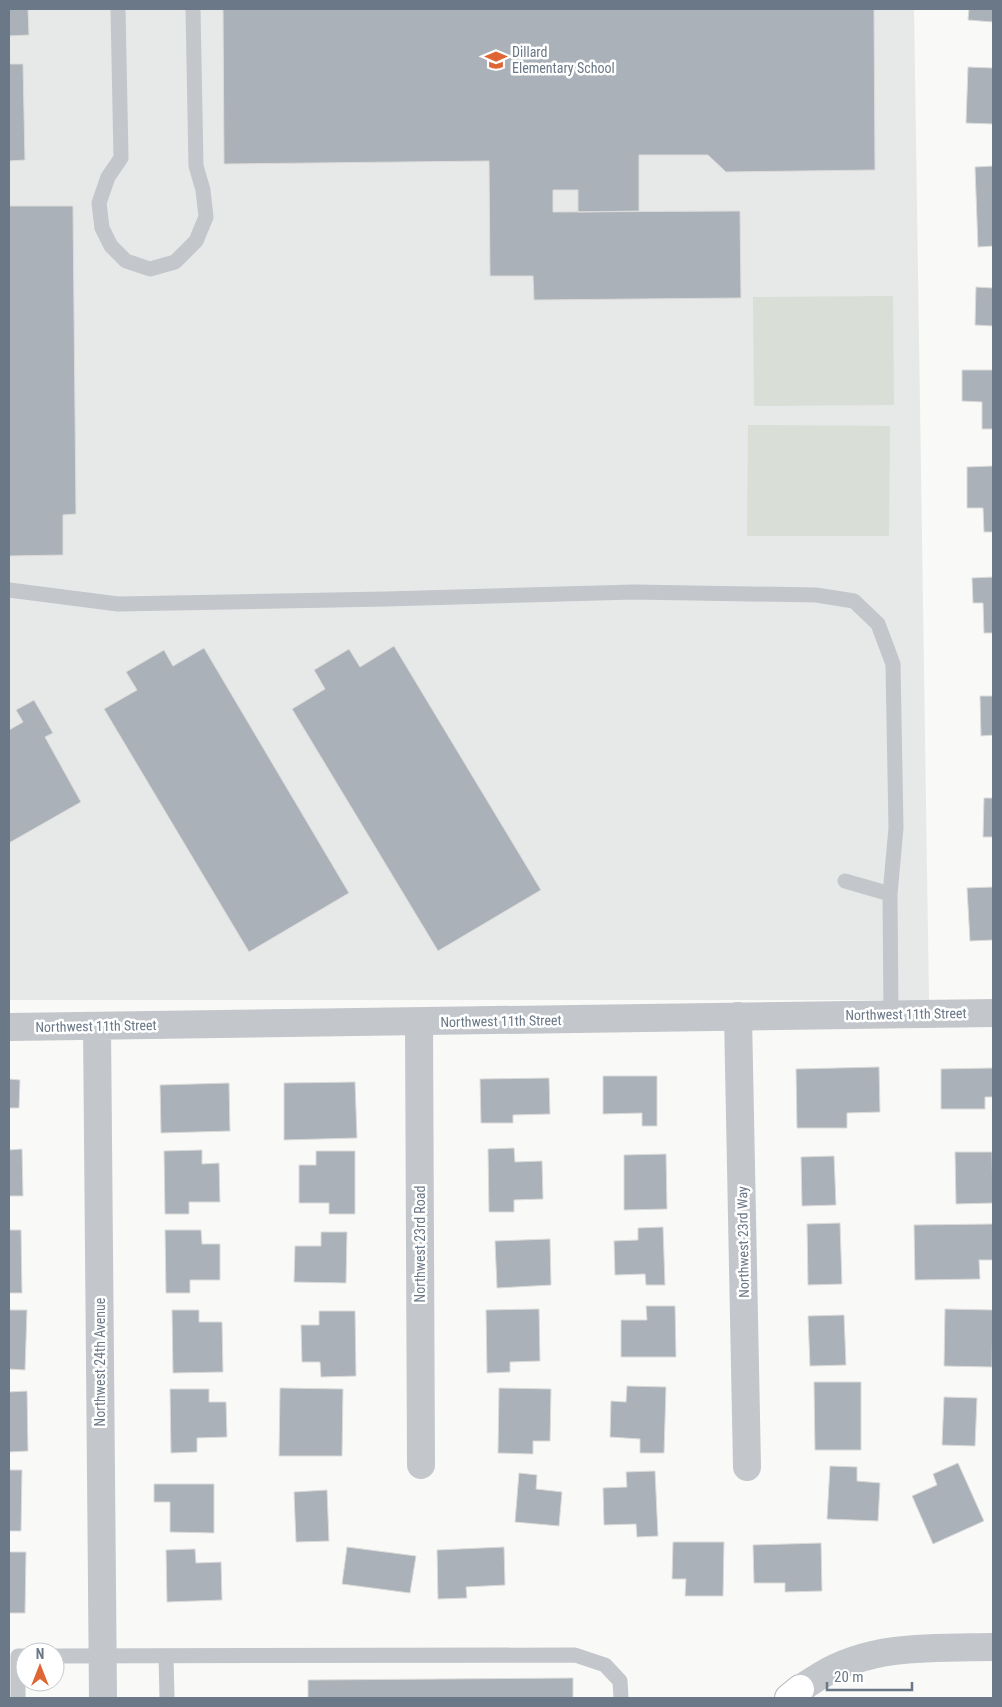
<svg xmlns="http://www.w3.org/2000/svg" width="1002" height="1707" font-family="'Roboto Condensed',sans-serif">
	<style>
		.built { fill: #e7e8e8 }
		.pitch { fill: #d9ded7 }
		.building { fill: #aab1b8; stroke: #dbdbd9 }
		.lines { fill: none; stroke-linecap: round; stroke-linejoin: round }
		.primary-casing { stroke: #b4b8bd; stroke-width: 30 }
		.service { stroke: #c3c6ca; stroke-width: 15 }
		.minor { stroke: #c3c6ca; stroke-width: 28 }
		.tertiary { stroke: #c3c6ca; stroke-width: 28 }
		.primary { stroke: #fff; stroke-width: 28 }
		.labels { text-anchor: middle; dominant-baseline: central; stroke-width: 5; stroke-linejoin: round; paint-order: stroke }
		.poi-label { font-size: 14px; fill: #6a7887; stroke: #fff; text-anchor: start }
		.street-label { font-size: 14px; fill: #6a7887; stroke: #fff }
	</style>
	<rect width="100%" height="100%" fill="#f9f9f7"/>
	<!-- built -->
	<path class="built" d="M9 9H914L929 1000H9Z"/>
	<!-- pitch -->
	<path class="pitch" d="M893 296 894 405 754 406 753 297Z
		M748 425 890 426 889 536H747Z"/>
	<!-- building -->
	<path class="building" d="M9 9H28L29 35 9 36Z
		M223 9H874L875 170 726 172 708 155H639V211L578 212V190H553V212L740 211 741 298 534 300 533 276H490L489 161 224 164Z
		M969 9H993V22L968 20Z
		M9 64H23L25 160 9 161Z
		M968 67 993 68V124L966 123Z
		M993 166V246L978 247 975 167Z
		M9 206H73L76 514 63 515V555L9 556Z
		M976 287 993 288V326L975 325Z
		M962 370H993V429H982V402L962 401Z
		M993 466V532H984L983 508H967V467Z
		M993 577V633H984L983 603H973L972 578Z
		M394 646 541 890 438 951 292 709 325 689 314 670 349 649 360 667Z
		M204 648 349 893 249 952 104 709 137 690 126 672 164 650 173 666Z
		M980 696H993V735L981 736Z
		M34 700 53 733 45 737 81 802 9 843V730L23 722 16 710Z
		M984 798H993V837H983Z
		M993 887V940L970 941 967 888Z
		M879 1067 880 1112 847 1113V1128H797L796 1069Z
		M993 1068V1097H985V1109H941V1069Z
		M603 1076H657V1126H642V1113L603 1114Z
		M549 1078 550 1114 513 1115V1123H481L480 1079Z
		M9 1079 20 1080 19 1108H9Z
		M355 1082 357 1138 284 1140V1083Z
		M229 1083 230 1131 161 1133 160 1085Z
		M514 1148 515 1162 542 1161 543 1199 514 1200V1212H489L488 1149Z
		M22 1149 23 1196H9V1150Z
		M202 1150V1164L219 1163 220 1202H189V1214H165L164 1151Z
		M316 1151H355V1214H329V1203H299V1165H316Z
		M955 1152H992L993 1203 956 1204Z
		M666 1154 667 1209 624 1210V1155Z
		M834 1156 836 1205 802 1206 801 1157Z
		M840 1223 842 1284 808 1285 807 1224Z
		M993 1224V1260H979L980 1279 915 1280 914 1225Z
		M663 1227 665 1285H646L645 1274 615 1275 614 1241 638 1240V1228Z
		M9 1230H21L22 1293H9Z
		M165 1230H201L202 1244H220V1280H190V1293H166Z
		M321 1232H347L346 1283 294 1282 295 1246H321Z
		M550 1239 551 1285 497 1288 495 1241Z
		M646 1306H675L676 1357H621V1320H647Z
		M539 1309 540 1361 510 1362V1372L487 1373 486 1310Z
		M945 1309 993 1310 992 1367 944 1366Z
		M9 1310H27L25 1370 9 1369Z
		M172 1310H199V1322H222L223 1372 173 1373Z
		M319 1311H355L356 1376 321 1377 320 1362H302L301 1325H319Z
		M844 1315 846 1365 810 1366 808 1316Z
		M814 1382H861V1450H815Z
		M627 1386 666 1387 664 1453H640V1439L610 1437 611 1401 626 1402Z
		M280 1388 343 1389 342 1456H279Z
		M499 1388 551 1389 550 1441H533V1454L498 1453Z
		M170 1389H209V1402H226L227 1437 197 1438V1452L171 1453Z
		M27 1391 28 1451 9 1452V1392Z
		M944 1397 977 1398 975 1446 942 1445Z
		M958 1463 984 1521 933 1544 912 1496 937 1485 933 1474Z
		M830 1466 857 1467V1481L880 1483 878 1521 827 1519Z
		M9 1470H22L21 1531H9Z
		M655 1471 658 1536 637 1537 636 1524 604 1525 603 1488 627 1487 626 1472Z
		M519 1473 537 1475 536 1489 562 1492 559 1526 515 1522Z
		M154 1484H214V1533L170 1532V1502H154Z
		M327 1490 329 1541 296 1542 294 1492Z
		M673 1542H724L723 1596H685L686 1579H672Z
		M821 1543 822 1591 785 1592V1583H754L753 1545Z
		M347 1547 416 1556 410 1593 342 1584Z
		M504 1547 505 1585 466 1587 467 1598 438 1599 437 1550Z
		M195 1549 196 1563 221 1562 222 1600 167 1602 166 1550Z
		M9 1552H26L25 1613H9Z
		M573 1678V1698H308V1680Z"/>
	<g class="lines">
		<!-- primary casing -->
		<g class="primary-casing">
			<path id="primary" d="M789 1698 800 1689"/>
		</g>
		<!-- service -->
		<path class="service" d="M118 9 121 158 108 177 99 203 102 228 111 246 126 261 150 269 175 262 196 241 206 217 203 190 196 166 193 9
			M9 590 118 604 386 599 634 592 816 595 854 601 878 624 893 664 896 828 890 894
			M845 881 890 894 891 1014
			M55 1656 575 1655 605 1665 620 1681 621 1698
			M166 1656 167 1698
			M18 1698V1656H25"/>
		<!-- minor -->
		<path class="minor" d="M738 1016 747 1467
			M419 1022 421 1465"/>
		<!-- tertiary -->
		<path class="tertiary" d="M97 1026 103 1698
			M9 1027 993 1013
			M795 1698C801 1686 809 1683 820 1676 872 1644 934 1648 993 1647"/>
		<!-- primary -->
		<use href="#primary" class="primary"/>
	</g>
	<!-- icons -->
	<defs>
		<g id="school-bare" transform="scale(1.725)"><path d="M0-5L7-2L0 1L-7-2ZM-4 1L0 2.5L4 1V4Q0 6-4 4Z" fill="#dd6634" stroke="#fff" stroke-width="2.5" paint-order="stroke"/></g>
	</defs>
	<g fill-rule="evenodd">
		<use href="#school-bare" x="496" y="60"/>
	</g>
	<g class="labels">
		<!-- poi labels -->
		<g class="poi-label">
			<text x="512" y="52">Dillard<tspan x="512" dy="16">Elementary School</tspan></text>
		</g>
		<!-- street labels -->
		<g class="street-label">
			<text transform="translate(906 1014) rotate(-1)">Northwest 11th Street</text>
			<text transform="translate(501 1021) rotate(-1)">Northwest 11th Street</text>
			<text transform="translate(96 1026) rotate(-1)">Northwest 11th Street</text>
			<text transform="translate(743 1242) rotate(-91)">Northwest 23rd Way</text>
			<text transform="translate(420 1244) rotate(-90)">Northwest 23rd Road</text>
			<text transform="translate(100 1362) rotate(-90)">Northwest 24th Avenue</text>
		</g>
	</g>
	<!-- border -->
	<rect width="1002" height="1707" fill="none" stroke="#6a7887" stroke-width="20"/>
	<!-- north arrow -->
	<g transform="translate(40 1667)"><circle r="24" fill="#ffffff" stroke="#c3c9cf"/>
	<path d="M0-4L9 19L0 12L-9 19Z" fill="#dd6634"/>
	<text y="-8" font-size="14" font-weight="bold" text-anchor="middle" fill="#6a7887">N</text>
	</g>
	<!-- scale -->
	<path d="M827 1682v8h85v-8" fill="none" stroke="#6a7887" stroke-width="2.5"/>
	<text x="834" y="1682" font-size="15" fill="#6a7887" stroke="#ffffff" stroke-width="4" paint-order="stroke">20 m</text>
</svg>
